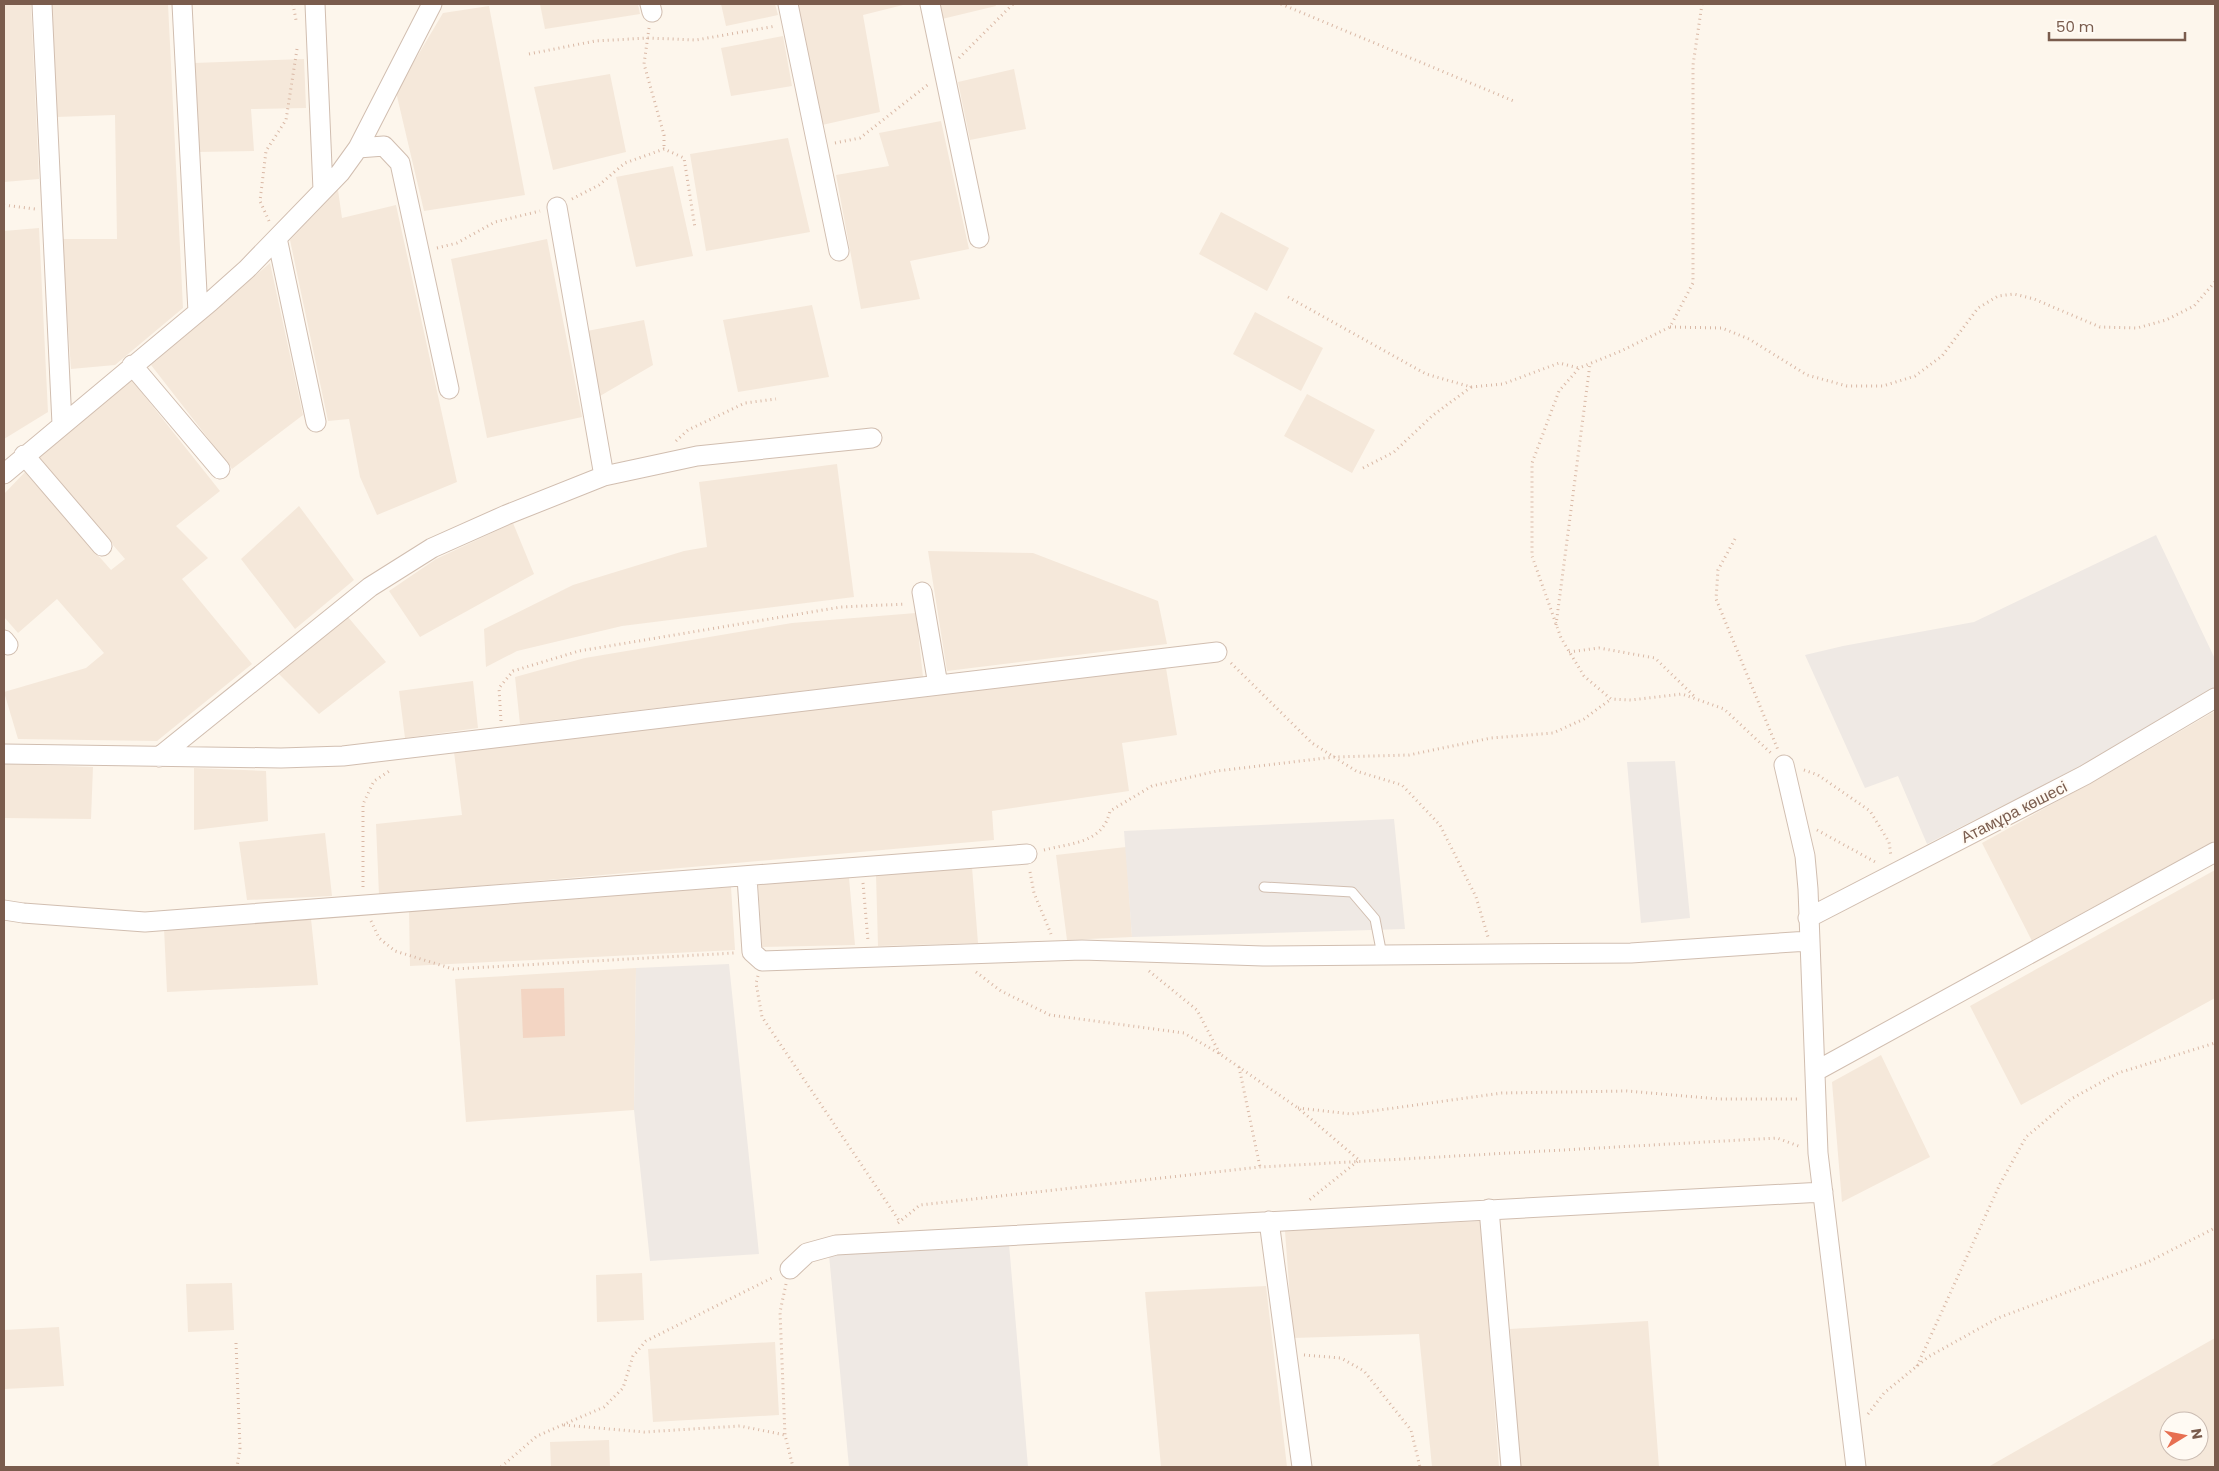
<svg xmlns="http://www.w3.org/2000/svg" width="2219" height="1471" font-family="Poppins,sans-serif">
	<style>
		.residential { fill: #f5e8da; fill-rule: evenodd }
		.industrial { fill: #efe9e4 }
		.building { fill: #f3d5c3 }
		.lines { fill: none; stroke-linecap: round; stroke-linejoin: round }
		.service-casing { stroke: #d1beb0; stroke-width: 11 }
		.minor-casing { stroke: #d1beb0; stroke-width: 21 }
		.path { stroke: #d9b8a5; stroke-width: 3; stroke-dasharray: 1 4; stroke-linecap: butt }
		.service { stroke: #fff; stroke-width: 9 }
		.minor { stroke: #fff; stroke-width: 19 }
		.labels { text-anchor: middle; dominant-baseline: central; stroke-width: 4; stroke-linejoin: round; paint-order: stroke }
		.street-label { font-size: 16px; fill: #7a5c4d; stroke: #fffaf3 }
	</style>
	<rect width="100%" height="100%" fill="#fdf6ec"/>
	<!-- residential -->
	<path class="residential" d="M4 4H31L39 179 4 182Z
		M51 4H168L183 308 115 365 71 369 62 239H117L115 115 56 117Z
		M540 4H638L640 14 545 29Z
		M721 4H775L778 15 726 26Z
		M798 4H907L863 15 880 112 822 125Z
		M938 4H995L996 6 942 19Z
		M489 6 525 195 424 211 396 92 443 13Z
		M783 36 792 86 731 96 721 48Z
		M304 59 306 108 251 109 254 151 197 152 194 63Z
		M1014 69 1026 129 970 140 958 82Z
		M610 74 626 152 553 170 534 87Z
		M941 121 969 249 910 261 920 299 861 309 836 175 889 166 879 133Z
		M788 138 810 232 706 251 690 154Z
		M673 166 693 256 636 267 616 177Z
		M338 190 342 218 396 205 457 482 377 515 360 477 349 419 328 421 290 240Z
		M1221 212 1289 248 1267 291 1199 254Z
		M39 228 48 412 4 439V231Z
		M547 239 582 417 487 438 451 259Z
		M270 263 303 415 232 469 151 365Z
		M812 305 829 377 738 392 723 320Z
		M1255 312 1323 348 1301 391 1233 354Z
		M644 320 653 365 600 396 587 331Z
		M131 379 220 491 176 526 208 558 182 579 252 664 157 741 18 739 4 692 86 668 104 653 57 599 18 633 4 617V494L25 472 111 570 125 559 38 458Z
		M1307 394 1375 430 1352 473 1284 436Z
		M837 464 854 597 622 626 517 651 486 667 484 629 573 585 684 551 707 547 699 482Z
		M299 506 354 580 295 629 241 559Z
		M513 523 534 574 420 637 389 591 436 559Z
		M928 551 1033 553 1158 601 1167 644 947 671Z
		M916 613 923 677 520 724 515 677 585 658 792 623Z
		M348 617 386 662 319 714 277 672Z
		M1166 668 1177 735 1122 743 1129 791 992 811 994 840 379 895 376 824 462 815 454 752Z
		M473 681 478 728 405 738 399 691Z
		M2215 711V840L2032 941 1982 843 2114 770Z
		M4 764 93 767 91 819 4 818Z
		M194 768 266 771 268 821 194 830Z
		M325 833 332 896 247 900 239 842Z
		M1126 847 1132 937 1067 940 1056 855Z
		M972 867 978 943 878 946 876 875Z
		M2215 870V998L2021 1105 1970 1006Z
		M849 878 855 945 762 947 758 884Z
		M731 887 735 950 410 966 409 910Z
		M311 919 318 985 167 992 164 928Z
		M636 968 634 1110 466 1122 455 979Z
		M1881 1055 1930 1157 1842 1202 1832 1082Z
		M1481 1221 1499 1467H1432L1419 1334 1293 1338 1285 1231Z
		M642 1273 644 1320 597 1322 596 1275Z
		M232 1283 234 1330 188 1332 186 1284Z
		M1266 1286 1287 1467H1161L1145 1292Z
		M1648 1321 1659 1467H1520L1510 1329Z
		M59 1327 64 1386 4 1389V1330Z
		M2215 1338V1467H1988ZM2169 1421H2199V1451H2169Z
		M775 1342 779 1415 653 1422 648 1349Z
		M609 1440 610 1467H551L550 1442Z"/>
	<!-- industrial -->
	<path class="industrial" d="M2156 535 2215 659V691L2083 765 1927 844 1898 776 1865 788 1805 655 1843 646 1974 622Z
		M1675 761 1690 918 1641 923 1627 762Z
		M1394 819 1405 929 1132 937 1124 831Z
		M729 964 759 1254 650 1261 634 1110 636 968Z
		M1009 1244 1028 1467H849L829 1255Z"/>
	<!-- building -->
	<path class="building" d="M564 988 565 1036 523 1038 521 989Z"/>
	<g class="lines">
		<!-- service casing -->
		<g class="service-casing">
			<path id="service" d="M1264 887 1352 892 1375 919 1382 955"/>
		</g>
		<!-- minor casing -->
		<g class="minor-casing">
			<path id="minor" d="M42 4 62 424
				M182 4 198 312
				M315 4 323 190
				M650 4 652 12
				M788 4 839 251
				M930 4 979 238
				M358 148 384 146 400 163 449 389
				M557 207 604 476
				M277 238 316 422
				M132 365 220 469
				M24 455 102 546
				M4 474 210 302 247 269 340 173 358 148 432 4
				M922 592 938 685
				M4 640 8 645
				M4 754 281 758 343 756 1217 652
				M159 757 370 587 432 548 506 515 604 476 697 456 872 438
				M1784 765 1805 856 1808 889 1818 1153 1856 1467
				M747 877 752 952 762 961 1082 950 1263 956 1631 953 1809 941
				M4 910 23 913 145 922 1027 854
				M1808 918 2085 775 2215 698
				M1816 1071 2215 852
				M1489 1209 1511 1467
				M1269 1221 1302 1467
				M790 1269 807 1253 836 1245 1823 1192"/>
		</g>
		<!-- path -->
		<path class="path" d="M293 4 296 20
			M1281 4 1516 102
			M1702 4 1693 65V283L1670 327 1621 351 1579 368 1559 391 1532 463V556L1561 638 1584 676 1611 699 1631 700 1682 694 1724 709 1772 754
			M649 28 644 64 664 135V149
			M529 54 595 41 648 38 696 40 776 26
			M959 58 1013 4
			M835 143 860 138 930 83
			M572 199 599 185 625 163 664 149 684 158 695 228
			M4 205 35 209
			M269 221 260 201 266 151 286 120 297 49
			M437 248 457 243 495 222 540 211
			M1288 297 1426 374 1471 387 1503 384 1559 363 1579 368
			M1670 327 1722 328 1749 339 1807 375 1847 386H1883L1915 376 1942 356 1978 308 1998 296 2014 294 2034 299 2100 327 2137 328 2166 320 2194 306 2215 282
			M676 441 688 430 745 403 776 399
			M1363 468 1394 452 1432 416 1471 387
			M1735 539 1718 570 1716 599 1778 750
			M1556 625 1590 364
			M1569 652 1599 648 1655 658 1696 698
			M1231 663 1312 743 1356 771 1402 785 1440 825 1476 897 1488 937
			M501 721 499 688 513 671 579 651 841 607 906 604
			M1804 770 1818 775 1870 811 1889 842 1891 856
			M1817 830 1877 863
			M1044 850C1072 843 1103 843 1110 811L1152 786 1217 771 1334 757 1409 755 1491 738 1553 733 1584 719 1611 699
			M1030 872 1034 893 1051 934
			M863 883 868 941
			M363 887V804L374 781 391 770
			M371 921 379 938 395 951 453 969 734 953
			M1149 971 1197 1010 1220 1054
			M976 972 1001 991 1050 1015 1184 1033 1220 1054 1298 1108 1359 1160 1308 1201
			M758 976 756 983 762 1017 900 1222
			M1239 1067 1260 1167
			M1298 1108 1351 1114 1502 1093 1627 1091 1719 1099H1800
			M898 1223 920 1205 1260 1167 1777 1138 1801 1147
			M786 1284 780 1312 785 1435 793 1467
			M236 1343 240 1448 237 1467
			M1304 1355 1341 1358 1364 1371 1411 1430 1420 1467
			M1917 1366 2000 1184 2026 1137 2071 1099 2118 1073 2215 1043
			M1868 1414 1884 1393 1928 1357 1998 1318 2148 1262 2215 1228
			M564 1425 644 1432 740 1426 785 1435
			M501 1467 537 1436 604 1407 623 1388 633 1356 646 1341 774 1277"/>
		<!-- service -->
		<use href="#service" class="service"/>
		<!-- minor -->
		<use href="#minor" class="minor"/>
	</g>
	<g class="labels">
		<!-- street labels -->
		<g class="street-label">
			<text transform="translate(2014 812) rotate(-27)">Атамұра көшесі</text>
		</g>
	</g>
	<!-- border -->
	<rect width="2219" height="1471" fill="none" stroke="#7a5c4d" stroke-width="10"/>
	<!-- north arrow -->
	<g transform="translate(2184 1436) rotate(80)"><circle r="24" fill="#fffaf3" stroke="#cabbb1"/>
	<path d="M0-4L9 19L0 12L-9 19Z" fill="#e76f51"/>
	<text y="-8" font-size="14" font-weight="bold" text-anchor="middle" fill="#7a5c4d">N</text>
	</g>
	<!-- scale -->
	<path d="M2049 32v8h136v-8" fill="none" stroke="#7a5c4d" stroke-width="2.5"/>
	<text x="2056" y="32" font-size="15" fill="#7a5c4d" stroke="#fffaf3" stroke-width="4" paint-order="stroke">50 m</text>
</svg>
